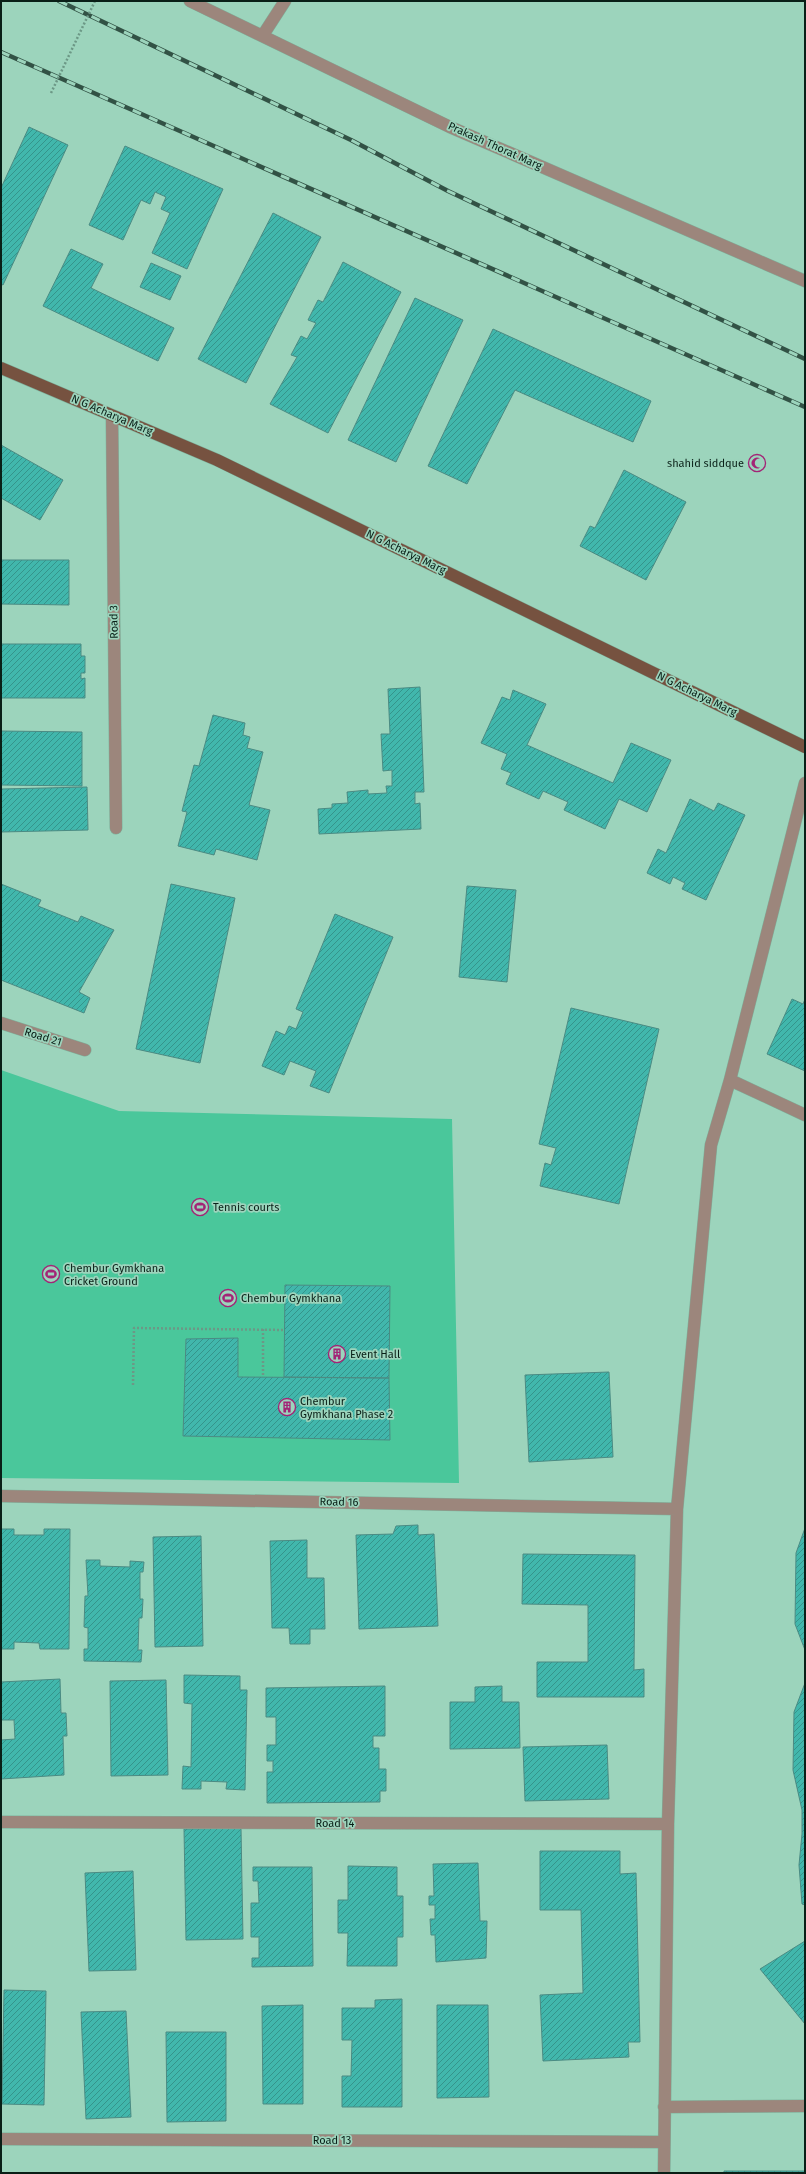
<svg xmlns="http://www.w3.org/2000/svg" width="806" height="2174" font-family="'Fira Sans',sans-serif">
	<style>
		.pitch { fill: #4ac79b }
		.building { fill: url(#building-hatch); stroke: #4b8b83 }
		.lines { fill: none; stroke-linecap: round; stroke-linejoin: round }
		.minor-casing { stroke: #7fb09b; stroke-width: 13 }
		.major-casing { stroke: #7fb09b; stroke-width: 13 }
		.path { stroke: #6c9886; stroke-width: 2.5; stroke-dasharray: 2 2; stroke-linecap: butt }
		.minor { stroke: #9c867c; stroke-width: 12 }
		.major { stroke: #765240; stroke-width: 12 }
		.rail-casing { stroke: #325245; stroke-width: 4.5 }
		.rail { stroke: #9cd4bc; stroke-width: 3; stroke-dasharray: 9; stroke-linecap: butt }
		.path-bridge { stroke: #6c9886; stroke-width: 2.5; stroke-dasharray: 2 2; stroke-linecap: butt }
		.labels { text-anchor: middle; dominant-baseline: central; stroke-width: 3.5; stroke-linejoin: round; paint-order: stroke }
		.street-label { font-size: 11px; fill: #091f17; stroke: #9cd4bc }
		.poi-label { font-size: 11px; fill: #091f17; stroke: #9cd4bc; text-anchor: start }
	</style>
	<defs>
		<pattern id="building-hatch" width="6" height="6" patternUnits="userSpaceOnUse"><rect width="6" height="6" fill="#41b7ac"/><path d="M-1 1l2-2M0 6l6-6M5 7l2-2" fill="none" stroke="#35948b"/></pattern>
	</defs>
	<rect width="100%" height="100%" fill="#9cd4bc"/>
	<!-- pitch -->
	<path class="pitch" d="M1 1070 119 1111 452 1119 459 1483 1 1478Z"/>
	<!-- building -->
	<path class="building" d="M29 127 68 145 3 285 1 284V188Z
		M125 146 223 189 187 269 152 253 170 213 161 209 166 197 155 192 150 204 141 200 123 240 89 225Z
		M273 213 321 237 246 383 198 359Z
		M71 249 103 264 91 288 174 328 158 361 43 306Z
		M343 262 401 292 328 433 270 404 297 357 291 355 301 336 307 339 316 323 308 320 318 300 323 302Z
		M151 263 181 276 170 300 140 287Z
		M415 298 463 320 396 462 348 440Z
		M493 329 651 401 633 442 515 390 467 484 428 466Z
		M1 445 63 480 40 520 1 498Z
		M624 470 686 502 646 580 580 546 590 526 595 528Z
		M1 560H69V605L1 604Z
		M1 644H81V656H85V673H81V679L85 678V698H1Z
		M420 687 424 792H415V804L420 803 421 829 319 834 318 809 332 808V804L348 803 347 792 368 790V794L387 793 386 786H392V770L383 771 381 734H390L388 689Z
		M513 690 546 704 527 745 613 783 631 743 671 760 647 812 619 799 605 829 564 810 568 802 543 791 539 799 506 784 511 773 501 769 507 754 481 743 502 697 510 700Z
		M213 715 245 723 243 735 250 737 247 748 263 752 249 805 270 810 257 860 216 849 214 855 178 846 187 812 182 811 194 765 199 766Z
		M1 731 82 732V786L1 785Z
		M87 787 88 830 1 832V789Z
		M690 799 714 811 718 803 745 815 706 900 682 889 685 883 673 877 670 884 647 873 658 849 666 853Z
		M1 884 41 900 38 906 78 922 81 916 114 930 79 992 90 998 84 1013 1 980Z
		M171 884 235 898 200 1063 136 1049Z
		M467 886 516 890 507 982 459 977Z
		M335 914 393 937 329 1093 310 1086 316 1071 290 1061 284 1075 262 1066 276 1031 285 1035 289 1026 296 1029 303 1012 296 1009Z
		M792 999 803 1004 805 999V1071L767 1054Z
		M571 1008 659 1029 619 1204 540 1186 545 1163 551 1165 556 1148 539 1144Z
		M285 1285 390 1286 389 1378 284 1377Z
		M238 1338V1377L389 1378 390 1440 183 1436 186 1339Z
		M609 1372 613 1457 529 1462 525 1375Z
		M418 1525V1535L434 1534 438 1626 359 1629 356 1535 393 1534 396 1526Z
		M805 1528V1650L795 1624 796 1553Z
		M1 1529H14V1535H44V1529H70L69 1649H40L39 1643 14 1642V1649H1Z
		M201 1536 203 1646 155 1647 153 1537Z
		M307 1540V1578H324L325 1629H310V1644H290L289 1628H272L270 1541Z
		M523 1554 635 1555 634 1670 644 1669V1697H537V1662H588V1605L522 1604Z
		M86 1560H100V1566L130 1567V1561L144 1562 143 1572H140V1599H143L142 1618H139L138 1650H142L141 1662 84 1661V1649H88V1628L84 1627 85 1596H88Z
		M184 1675 240 1676V1690H247L245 1790 226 1789 227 1782 201 1781V1789H182L183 1766 191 1767 192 1704 184 1703Z
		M60 1679 61 1713H66L67 1736H63L64 1775 1 1779V1740L15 1739 14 1720H1V1682Z
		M166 1680 168 1775 111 1776 110 1681Z
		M805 1683V1905L802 1904 799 1865 802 1834V1810L793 1770 794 1712Z
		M385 1686V1736H373V1748H379V1769H386V1791H380V1802L267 1803V1772H273V1761H267V1745H276V1717H266V1688Z
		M502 1686V1702H519L520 1748 450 1749V1702H475V1687Z
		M607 1745 609 1799 525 1801 523 1747Z
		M241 1828 243 1939 186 1940 184 1829Z
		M540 1851H620V1874L636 1873 640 2042H628L629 2057 543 2061 540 1995 583 1993 581 1910H540Z
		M478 1863 480 1921H487L486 1958 436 1962 435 1935H431L430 1919H435V1905H429V1896H434L433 1864Z
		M348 1866 397 1867V1896H403V1937H397V1966H347L348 1933H338V1900H348Z
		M253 1867H312L313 1966 252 1967V1958H259V1937H251V1903H259L258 1881H253Z
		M133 1871 136 1970 89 1971 85 1873Z
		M805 1941V2024L760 1969Z
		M4 1990 46 1991 44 2105 2 2104Z
		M402 1999V2107H342V2076H351L352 2040H342V2008H375V2000Z
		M303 2005V2104H263L262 2006Z
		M437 2005H488L489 2097 437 2098Z
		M126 2011 131 2117 86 2119 81 2012Z
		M166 2032H226V2121L167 2122Z
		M724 2171H805V2173H724Z"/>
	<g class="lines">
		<!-- minor casing -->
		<g class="minor-casing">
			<path id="minor" d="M190 1 450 127 805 281
				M263 35 285 1
				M112 416 116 828
				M1 1023 85 1050
				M730 1080 805 1115
				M1 1496 677 1509
				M1 1822 668 1824
				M664 2107 805 2106
				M1 2139 664 2142
				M664 2173 668 1824 677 1509 711 1145 730 1080 805 783"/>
		</g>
		<!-- major casing -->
		<g class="major-casing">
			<path id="major" d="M1 368 217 460 805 747"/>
		</g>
		<!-- path -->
		<path class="path" d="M263 1329V1377
			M133 1385 134 1328 285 1330"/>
		<!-- minor -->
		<use href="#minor" class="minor"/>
		<!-- major -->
		<use href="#major" class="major"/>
		<!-- rail casing -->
		<g class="rail-casing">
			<path id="rail" d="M59 1 351 140 448 191 805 359
				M1 52 805 407"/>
		</g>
		<!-- rail -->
		<use href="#rail" class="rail"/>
		<!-- path-bridge -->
		<path class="path-bridge" d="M51 93 95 1"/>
	</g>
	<!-- icons -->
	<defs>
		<g id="mosque-ring" transform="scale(0.9)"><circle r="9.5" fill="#9cd4bc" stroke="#a32476" stroke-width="1.5"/><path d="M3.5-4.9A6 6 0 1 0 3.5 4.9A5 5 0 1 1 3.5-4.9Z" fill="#a32476"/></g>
		<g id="stadium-ring" transform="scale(0.9)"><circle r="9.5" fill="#9cd4bc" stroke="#a32476" stroke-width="1.5"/><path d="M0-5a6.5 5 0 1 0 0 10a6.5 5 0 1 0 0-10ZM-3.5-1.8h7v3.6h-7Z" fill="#a32476"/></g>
		<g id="building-ring" transform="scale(0.9)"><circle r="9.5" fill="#9cd4bc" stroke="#a32476" stroke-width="1.5"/><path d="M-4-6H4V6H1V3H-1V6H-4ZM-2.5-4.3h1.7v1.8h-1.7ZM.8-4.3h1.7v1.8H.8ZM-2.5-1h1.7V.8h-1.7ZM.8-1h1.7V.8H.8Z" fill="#a32476"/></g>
	</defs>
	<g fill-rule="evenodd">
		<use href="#mosque-ring" x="757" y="463"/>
		<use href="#stadium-ring" x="200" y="1207"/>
		<use href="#stadium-ring" x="51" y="1274"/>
		<use href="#stadium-ring" x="228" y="1298"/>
		<use href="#building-ring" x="337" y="1354"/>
		<use href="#building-ring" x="287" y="1407"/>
	</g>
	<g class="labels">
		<!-- street labels -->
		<g class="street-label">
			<text transform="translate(495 146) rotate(24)">Prakash Thorat Marg</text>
			<text transform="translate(112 415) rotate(23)">N G Acharya Marg</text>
			<text transform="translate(406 552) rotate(26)">N G Acharya Marg</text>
			<text transform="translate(114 622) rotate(-91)">Road 3</text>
			<text transform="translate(697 694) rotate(26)">N G Acharya Marg</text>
			<text transform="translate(43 1037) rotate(17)">Road 21</text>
			<text transform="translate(339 1502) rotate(1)">Road 16</text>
			<text x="335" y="1823">Road 14</text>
			<text x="332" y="2140">Road 13</text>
		</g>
		<!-- poi labels -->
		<g class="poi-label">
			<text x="744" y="463" text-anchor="end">shahid siddque</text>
			<text x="213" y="1207">Tennis courts</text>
			<text x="64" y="1268">Chembur Gymkhana<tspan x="64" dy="13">Cricket Ground</tspan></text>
			<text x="241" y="1298">Chembur Gymkhana</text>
			<text x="350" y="1354">Event Hall</text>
			<text x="300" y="1401">Chembur<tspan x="300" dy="13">Gymkhana Phase 2</tspan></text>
		</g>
	</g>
	<!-- border -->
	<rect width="806" height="2174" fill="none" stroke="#091f17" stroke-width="4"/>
</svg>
